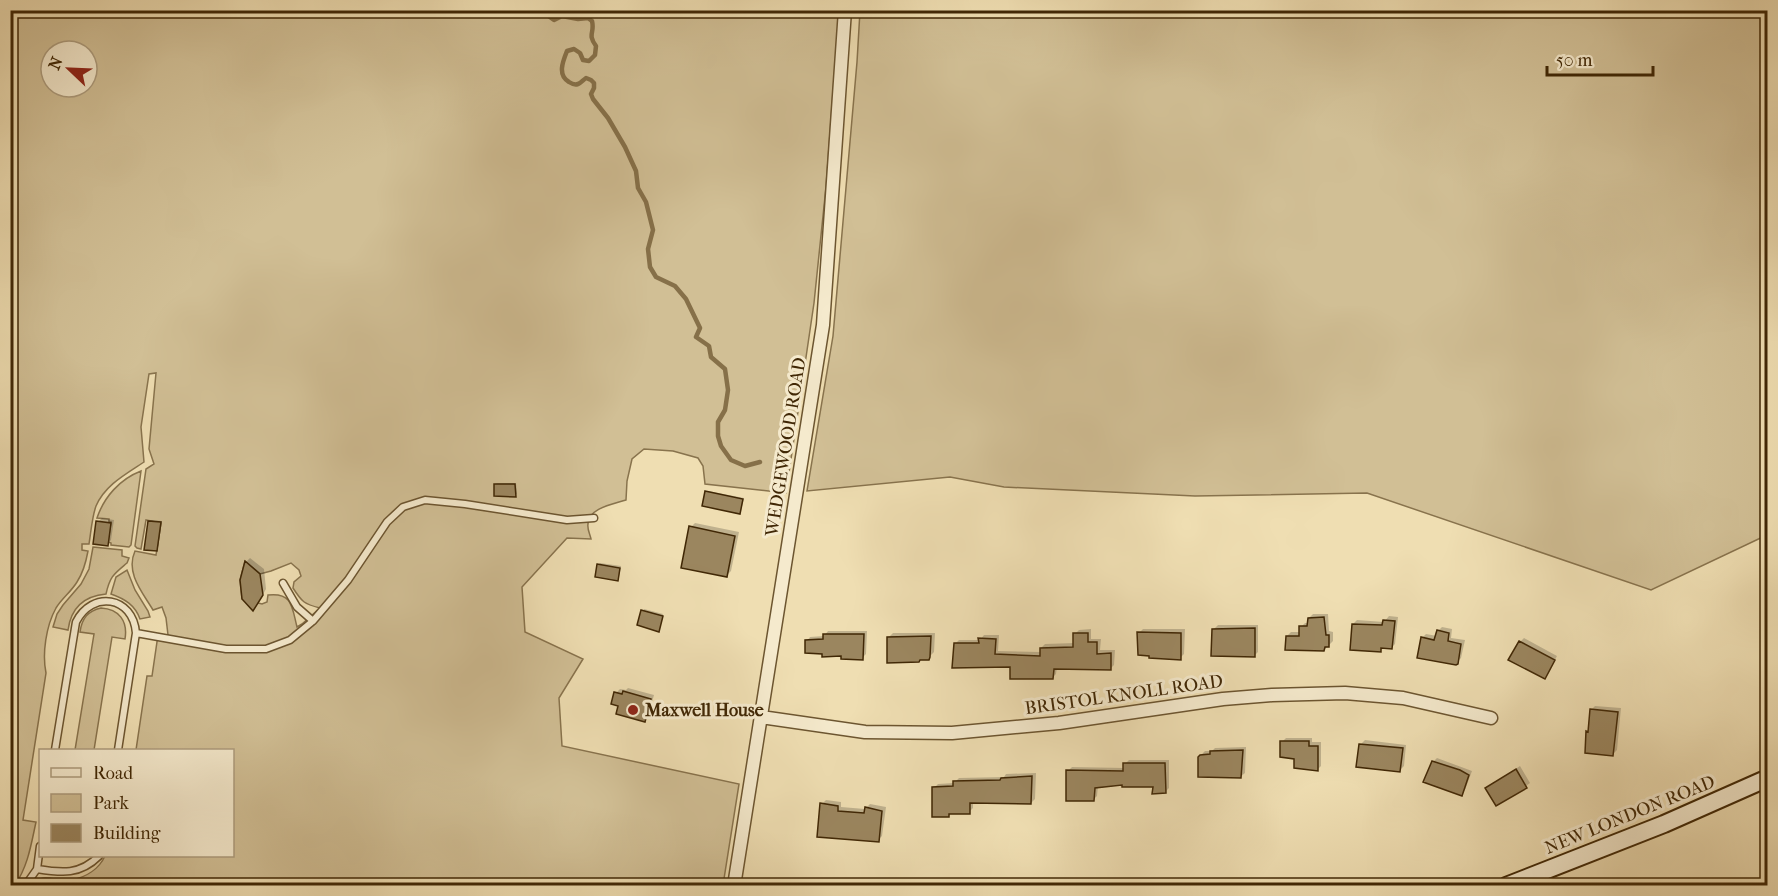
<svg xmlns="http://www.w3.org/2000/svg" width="1778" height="896" font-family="'IM FELL French Canon',serif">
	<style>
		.green { fill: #d1bf95; stroke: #88734d; stroke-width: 1.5; fill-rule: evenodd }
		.shadow { fill: #0003 }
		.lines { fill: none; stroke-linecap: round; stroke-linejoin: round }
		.stream { stroke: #867049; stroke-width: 4.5 }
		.building { fill: #9b865f; stroke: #402705; stroke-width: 1.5 }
		.lane-casing { stroke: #6c5530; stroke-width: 9 }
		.street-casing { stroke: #6c5530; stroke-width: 15 }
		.secondary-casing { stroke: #402705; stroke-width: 20 }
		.lane { stroke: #f5eacd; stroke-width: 6 }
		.street { stroke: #f5eacd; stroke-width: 12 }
		.secondary { stroke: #f5eacd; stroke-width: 16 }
		.poi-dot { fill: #8f2418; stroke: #f5eacd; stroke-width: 2 }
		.labels { text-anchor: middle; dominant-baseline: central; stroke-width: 6; stroke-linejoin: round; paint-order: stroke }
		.street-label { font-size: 18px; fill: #402705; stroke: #f5eacd }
		.poi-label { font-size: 18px; font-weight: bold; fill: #402705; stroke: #f5eacd; text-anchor: start }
	</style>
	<rect width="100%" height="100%" fill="#efdeb2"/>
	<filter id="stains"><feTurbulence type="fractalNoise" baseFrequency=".00333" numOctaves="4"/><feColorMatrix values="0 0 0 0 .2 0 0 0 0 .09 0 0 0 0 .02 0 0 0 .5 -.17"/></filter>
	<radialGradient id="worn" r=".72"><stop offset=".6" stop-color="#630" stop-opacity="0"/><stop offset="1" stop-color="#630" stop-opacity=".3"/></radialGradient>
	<!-- green -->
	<path class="green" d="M10 11H839L826 187 814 303 786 493 705 484 703 466 698 458 673 451 644 449 632 459 627 481 626 500C614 504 588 508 588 524 587 529 590 534 591 539L567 538 522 587 525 632 583 659 559 698 562 746 739 784 723 885H32C42 871 58 883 72 880 86 877 99 869 105 856H232V750H136L147 676H152L158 635H168L166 618 162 607 153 610C143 593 125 573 135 551L156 555 161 523 146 520 141 549 137 548 135 546 146 469 154 464 149 449 156 373 149 374 141 427 144 462C126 474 105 485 96 506 92 517 91 532 89 544H82V550L88 551C86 562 83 573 77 582 71 592 62 598 56 608 46 626 42 654 46 673L23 820 36 822C31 845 28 866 15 885H11ZM51 51H87V87H51ZM245 561 260 574 271 571 291 563 299 570 301 576 294 582 293 588C302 602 304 604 320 608L302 624 297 627C292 608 293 592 268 595L267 602 262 604 242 599 240 580Z
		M860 11H1767V535L1651 590 1367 493 1195 496 1004 487 950 477 807 491 833 336 857 62Z
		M141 471 131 545 129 547 111 545V543L108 542 111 522H109V519L97 518C104 497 120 479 141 471Z
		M93 547 122 550V556L129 558 127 563C114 574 110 576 106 594 84 596 71 608 68 630L53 627 57 614 63 605 81 584 89 569Z
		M127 570 135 590 148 611 150 617 140 619C135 605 125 599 111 594L116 577Z
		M101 608C119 609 128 621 125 639L112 637 94 750H75L94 634 80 632C82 618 88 611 101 608Z"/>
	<!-- shadow -->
	<path class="shadow" d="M497 483H516L517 494 515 495 495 484Z
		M708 491 744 498 741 511 740 512 706 492Z
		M102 518 114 520 111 540 107 544 98 522Z
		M151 520 162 521 158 548 156 550 149 521Z
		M695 523 739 532 731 571 727 575 691 527Z
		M250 558 264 569 266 589 257 605 241 581 246 562Z
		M600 563 621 566 619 577 617 579 598 565Z
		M644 609 663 614 659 630 639 624Z
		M1313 614H1328L1329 631 1333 632V641L1324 650 1287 636 1291 632H1300L1301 627 1305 623H1309V618Z
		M1389 616 1398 617 1395 644 1391 648 1384 647 1381 650 1353 624 1357 620 1384 622Z
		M1218 625H1258V652L1254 656 1214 629Z
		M1442 627 1452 629 1451 638 1465 640 1461 658 1455 664 1422 638 1426 634 1437 636 1438 631Z
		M1091 629V639H1101L1100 650H1115L1114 665 1110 669 1057 667 1056 674 1052 678 1011 666 955 644 959 640H980L984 635H999L998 651 1041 652V648L1045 644 1075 643V634L1079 630Z
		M1143 629H1185L1184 654 1180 658 1139 633Z
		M828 631H867L866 654 862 658 843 655 807 641 810 637 824 636Z
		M893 633H935L934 652 928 658 889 637Z
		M1524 638 1557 656 1548 673 1544 677 1520 642Z
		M628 688 654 695 648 716 644 720 620 705 616 693 620 689 626 690Z
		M1595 706 1621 708 1617 750 1613 754 1587 732 1589 730 1591 710Z
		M1286 738H1312V742H1321V766L1317 770 1296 758 1282 742Z
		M1365 740 1406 745 1404 766 1400 770 1361 744Z
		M1246 747 1245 773 1240 777 1201 755 1205 751H1212L1215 748Z
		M1437 758 1472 771 1465 790 1461 794 1433 762Z
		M1129 760H1169V788L1165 792 1154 786 1124 784 1098 786 1097 796 1093 800 1068 771 1072 767 1125 768V764Z
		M1520 766 1530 783 1526 786 1491 785Z
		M1036 773 1035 799 1031 803 973 802V808L969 812H952L949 815 934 788 938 784 954 783 959 778 1004 777 1006 774Z
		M826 800 841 802V807L865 809 870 804 886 807 882 836 878 840 822 804Z
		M1217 879 1218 886H1186Z"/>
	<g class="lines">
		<!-- stream -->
		<path class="stream" d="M543 10 547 15 554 20 562 16 578 19 588 18 592 21C595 33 587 34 596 46L595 55 589 61 583 60 580 53 574 49 567 51C563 61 557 75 569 82 572 84 575 85 578 84 581 83 583 80 586 78L591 80 594 83V88L591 94 593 99 608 118 625 147 636 171 638 188 646 202 653 230 648 249 650 267 656 277 675 286 686 299 700 328 696 337 709 346 711 357 725 369 728 390 725 410 718 422V436L721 446 731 460 745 466 760 462"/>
	</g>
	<!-- building -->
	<path class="building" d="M494 484H515L516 497 494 496Z
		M705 491 743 499 740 514 702 506Z
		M96 521 111 523 108 546 93 544Z
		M148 521 161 522 157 551 144 550Z
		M689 526 735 536 727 577 681 568Z
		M245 561 260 574 263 595 253 611 242 599 240 580Z
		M597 564 620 568 618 581 595 577Z
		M641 610 663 616 659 632 637 625Z
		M1324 617 1326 635H1329V647H1325L1324 651 1285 650 1286 636H1299V626H1307L1308 618Z
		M1383 620 1395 621 1392 649 1381 648V652L1350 650 1352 624 1382 625Z
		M1255 628V657L1211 656 1212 629Z
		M1437 630 1449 633 1448 641 1461 644 1458 664 1456 665 1417 658 1421 637 1434 640Z
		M1137 632 1181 633V660L1149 658V656L1138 655Z
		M1073 633H1088V642H1097V654L1111 653V670L1054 669 1053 679H1010V667L952 668 954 643H979L978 638 996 639 995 654 1040 656V648L1073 647Z
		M823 634H864L863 660 841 659V656L822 657V654L805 653V640L823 639Z
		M931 636 930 657 929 660H920L919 662 887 663V637Z
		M1519 641 1555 660 1545 679 1508 660Z
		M623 691 651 699 645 722 616 714 618 706 611 704 614 692 622 694Z
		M1590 709 1618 712 1613 756 1585 753 1586 731 1588 732Z
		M1280 741H1309V746H1318V771L1294 768V759L1280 757Z
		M1359 744 1403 748 1400 772 1356 767Z
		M1243 750 1241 778 1198 777V757L1200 755 1210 754V751Z
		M1432 761 1460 770 1469 775 1462 796 1423 782Z
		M1123 763H1165L1166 793 1152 794 1153 787H1122V785L1095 788 1094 801H1066V770L1123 771Z
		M1516 769 1527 788 1496 806 1485 788Z
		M1032 776 1031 804 970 803V814H949V817H932V787L953 786V781L1000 780 1001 778Z
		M820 803 838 806V811L864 813 865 807 882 811 879 842 817 837Z"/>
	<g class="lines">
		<!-- lane casing -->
		<g class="lane-casing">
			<path id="lane" d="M283 583 297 607 313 621
				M136 633 226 649H266L290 640 313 621 348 580 387 522 403 507 425 500 465 504 567 520 594 518
				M55 750 76 622C92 590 133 596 136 633L118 750
				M37 869C62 873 80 875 99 856
				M25 886 37 869 40 846"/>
		</g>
		<!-- street casing -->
		<g class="street-casing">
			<path id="street" d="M761 717 865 732 952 733 1059 723 1223 699 1272 695 1345 693 1403 698 1491 718
				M734 886 823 325 845 10"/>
		</g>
		<!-- secondary casing -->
		<g class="secondary-casing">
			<path id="secondary" d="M1506 886 1664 824 1768 778"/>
		</g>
		<!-- lane -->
		<use href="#lane" class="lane"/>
		<!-- street -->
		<use href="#street" class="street"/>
		<!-- secondary -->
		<use href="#secondary" class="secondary"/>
	</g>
	<!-- markers -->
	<circle class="poi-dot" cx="633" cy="710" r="6"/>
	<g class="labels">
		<!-- street labels -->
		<g class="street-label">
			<text transform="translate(786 447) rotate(-81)">WEDGEWOOD ROAD</text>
			<text transform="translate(1124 695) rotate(-8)">BRISTOL KNOLL ROAD</text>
			<text transform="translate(1630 815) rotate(-22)">NEW LONDON ROAD</text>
		</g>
		<!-- poi labels -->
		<g class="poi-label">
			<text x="645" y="710">Maxwell House</text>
		</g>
	</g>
	<!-- margin -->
	<rect width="1778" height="896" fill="none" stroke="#efdeb2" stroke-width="36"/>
	<rect x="12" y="12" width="1754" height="872" fill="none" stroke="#402705" stroke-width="3"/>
	<rect x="18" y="18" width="1742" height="860" fill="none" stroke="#402705" stroke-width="1.5"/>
	<!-- legend -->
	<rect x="39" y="749" width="195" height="108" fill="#f5eacd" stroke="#ad9c7d" stroke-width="1.5"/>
	<rect x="51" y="768" width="30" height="9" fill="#f5eacd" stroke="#ad9c7d" stroke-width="1.5"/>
	<text x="93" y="779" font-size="18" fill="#402705">Road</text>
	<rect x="51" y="794" width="30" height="18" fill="#d1bf95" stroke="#ad9c7d" stroke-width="1.5"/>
	<text x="93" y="809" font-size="18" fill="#402705">Park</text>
	<rect x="51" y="824" width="30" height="18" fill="#9b865f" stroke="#ad9c7d" stroke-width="1.5"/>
	<text x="93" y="839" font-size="18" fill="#402705">Building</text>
	<!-- north arrow -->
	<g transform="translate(69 69) rotate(293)"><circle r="28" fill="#f5eacd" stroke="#ad9c7d" stroke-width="1.5"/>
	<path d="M0-4.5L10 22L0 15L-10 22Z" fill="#8f2418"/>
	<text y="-9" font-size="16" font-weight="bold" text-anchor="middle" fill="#402705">N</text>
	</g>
	<!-- scale -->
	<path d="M1547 66v9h106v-9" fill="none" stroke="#402705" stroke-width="3"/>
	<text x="1556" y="66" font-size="18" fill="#402705" stroke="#f5eacd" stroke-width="4.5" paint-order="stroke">50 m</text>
	<rect width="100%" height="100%" filter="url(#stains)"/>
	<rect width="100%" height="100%" fill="url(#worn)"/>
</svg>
